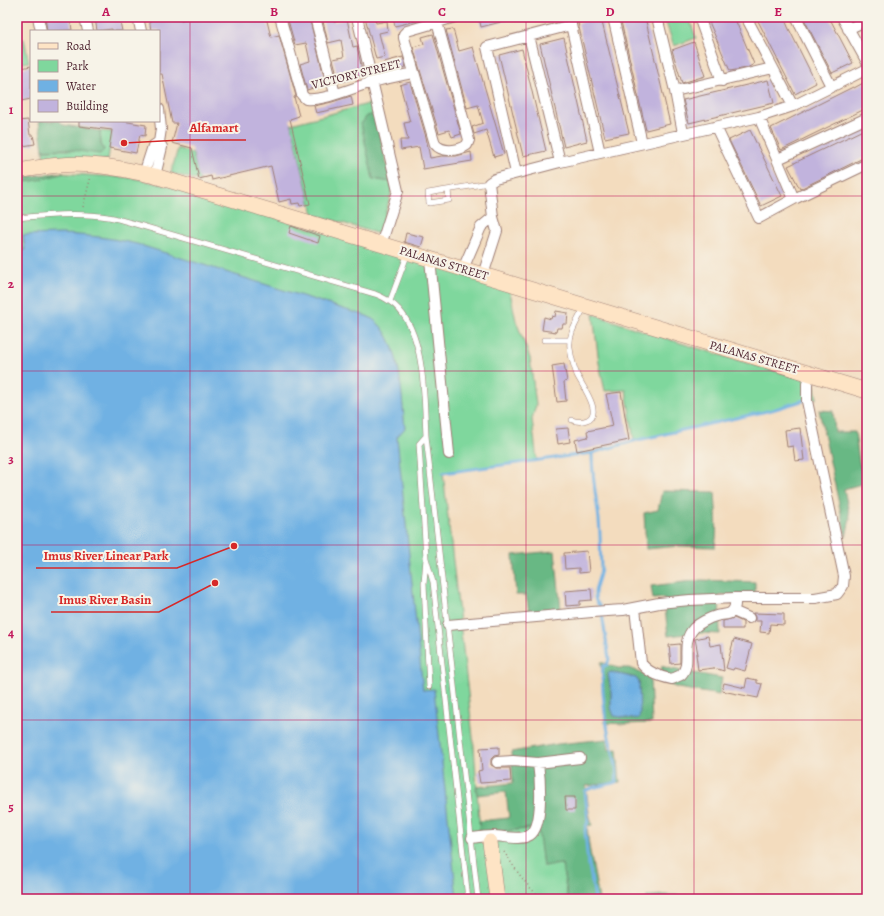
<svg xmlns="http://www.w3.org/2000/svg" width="884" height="916" font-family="Alegreya,serif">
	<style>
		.green { fill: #7fd79d; stroke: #647b64 }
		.forest { fill: #67b884; stroke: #586c58; fill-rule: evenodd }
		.water { fill: #6fb1e3; stroke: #5c6887 }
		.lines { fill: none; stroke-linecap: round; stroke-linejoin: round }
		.stream { stroke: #6fb1e3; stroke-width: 3 }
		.building { fill: #c1b3dd }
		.service-casing { stroke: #9e7e74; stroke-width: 6 }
		.minor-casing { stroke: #9e7e74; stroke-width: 12 }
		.secondary-casing { stroke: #9e7e74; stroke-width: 16 }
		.path { stroke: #9e7e74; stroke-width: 1.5; stroke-dasharray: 1 3; stroke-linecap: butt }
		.service { stroke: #fff; stroke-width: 5 }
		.minor { stroke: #fff; stroke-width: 10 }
		.secondary { stroke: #fee4c5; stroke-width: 15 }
		.grid { fill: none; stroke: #c2185b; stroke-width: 1; stroke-opacity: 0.55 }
		.labels { text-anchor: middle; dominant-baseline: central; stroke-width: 4; stroke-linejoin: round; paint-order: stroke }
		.street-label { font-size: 12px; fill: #4a1f2b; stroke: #f7f3e8 }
		.leader { fill: none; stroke: #d62828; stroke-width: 1.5 }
		.callout-dot { fill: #d62828; stroke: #f7f3e8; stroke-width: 1.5 }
		.callout-label { font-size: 13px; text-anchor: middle; font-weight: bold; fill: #d62828; stroke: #f7f3e8; stroke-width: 4; stroke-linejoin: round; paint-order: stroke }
		.neatline { fill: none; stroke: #c2185b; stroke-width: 1.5 }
		.grid-label { font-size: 13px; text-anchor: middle; font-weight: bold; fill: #c2185b }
	</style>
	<rect width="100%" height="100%" fill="#f7f3e8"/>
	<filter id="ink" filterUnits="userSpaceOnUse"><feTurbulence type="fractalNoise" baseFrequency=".025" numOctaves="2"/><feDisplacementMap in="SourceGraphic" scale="8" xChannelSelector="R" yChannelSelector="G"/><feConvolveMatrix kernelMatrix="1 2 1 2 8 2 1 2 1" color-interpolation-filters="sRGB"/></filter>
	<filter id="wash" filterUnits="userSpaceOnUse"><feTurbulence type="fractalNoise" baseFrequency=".012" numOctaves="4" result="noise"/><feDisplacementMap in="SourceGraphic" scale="16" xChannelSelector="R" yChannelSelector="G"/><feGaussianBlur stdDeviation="0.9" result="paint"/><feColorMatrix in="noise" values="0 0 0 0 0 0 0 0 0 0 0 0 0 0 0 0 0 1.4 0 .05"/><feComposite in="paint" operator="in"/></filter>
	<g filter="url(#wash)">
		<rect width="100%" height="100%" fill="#f3dcbe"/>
		<!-- green -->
		<path class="green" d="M664 17H689L696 38 674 46Z
			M24 39 29 62 17 64V41Z
			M372 103C378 128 369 153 373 179L391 182V194L379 234 313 214 291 124Z
			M100 131 112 132 108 160H44L43 150C63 149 83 151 104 150L101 144Z
			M178 148 193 154 200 181 171 173Z
			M57 173 133 178 168 186 509 287 516 321 530 358 536 405 532 419 537 461 443 473 474 746 480 833 539 828 543 866 562 864 568 899H17V178Z
			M593 314C666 340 740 361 814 382L817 398 772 410 634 441 626 390 605 391 599 363Z"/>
		<!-- forest -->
		<path class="forest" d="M375 114 391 182 373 179 361 124 367 116Z
			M39 121H59L64 125 100 131 101 144 104 150 100 154 66 149 43 150Z
			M57 173H64L39 180 17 183V178Z
			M819 410 833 411 835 432H855L859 462 865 483 844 489 850 518 846 537Z
			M662 491 715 492C716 510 718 528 715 547L679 546 646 549 644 513 658 510Z
			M555 551 561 610 529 612 526 595H516L513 555Z
			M701 580 755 582V594L719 595 720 634 696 633 668 636 664 598 653 599 651 586Z
			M601 662 618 668H629L650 677 652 723 625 724 605 723ZM610 672 636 678 639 682V690L633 719 620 717 611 708V692L608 674Z
			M662 666 671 669 722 678 719 695 678 688 660 681Z
			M607 739 609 750 617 749 620 782 586 786 589 813 592 825 587 826 589 846 599 899H568L562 864 543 866 538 828 480 833 479 821 509 818 506 792 477 795 476 787 513 783 511 752 558 744Z
			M664 895 695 896 696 899H647V896Z"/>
		<!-- water -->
		<path class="water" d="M61 234C87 235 112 238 137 244L353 312C359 314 366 315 371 318 402 337 401 395 405 428L397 437 423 690 434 689 457 899H17V251L25 250 23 235Z
			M610 672 636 678 639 682 640 713 639 718 633 719 614 716 611 708V692L608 674Z"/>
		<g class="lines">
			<!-- stream -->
			<path class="stream" d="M592 453C592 473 595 492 598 512 601 530 600 549 601 567 601 578 592 589 596 601 597 603 600 606 601 608
				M443 473 592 453 634 441 772 410 805 400
				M595 899 587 854 585 830 588 821 585 791C593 786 607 786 616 782 619 768 612 751 609 737 605 718 601 684 603 666L607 665 609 659 602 614"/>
		</g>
		<g id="blocks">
			<!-- building -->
			<path class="building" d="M45 17H70L72 30 47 31Z
				M95 17H119L122 31H112V29L97 31Z
				M149 17H180L181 20 193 17H266L271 37 279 35 296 96 294 97 299 116 290 119 310 204 300 206 299 203 292 204 291 199 279 202 271 166 212 180 211 176 199 179 192 148 172 143 177 123H172L162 74H159V30L151 31Z
				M301 17H309L326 84 307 90 300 64 310 61 306 43 295 45 288 20Z
				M322 17H333L334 22 347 19 353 47 357 46 363 75 348 78 349 80 339 82 333 59 344 57 341 40 328 43Z
				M365 17H374L376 23 387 21 388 31 379 33 385 57 376 59Z
				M393 17H424V19L395 26Z
				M479 17H509V20L481 27Z
				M620 17H645L670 124 646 130Z
				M707 17H734L754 64 747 68 730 71Z
				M756 17H784L788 27 816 83 795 94Z
				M803 17H829L853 63 832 73Z
				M601 18 629 133 605 138 578 23Z
				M453 29 459 51 473 47 504 154 494 157 486 130 474 134 472 127 483 123 478 105 467 108 446 30Z
				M433 34 461 134 452 137 449 130 439 133 413 47 424 44 422 37Z
				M564 38 587 141 564 147 540 44Z
				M694 42 705 76 682 83 672 50Z
				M522 49 546 151 523 156 499 55Z
				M403 57 406 67 386 72 384 62Z
				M31 66V99L21 101 17 80V69Z
				M768 80 774 103 689 123 683 100Z
				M867 81V108L781 150 771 128 853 87 854 88Z
				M410 82 426 137 430 158 442 156H456L471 152 472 161 423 169 419 147 401 150 400 140H408L404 123 410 122 400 85Z
				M351 96 353 105 316 113 314 106 332 102Z
				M28 120 30 135H33L35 144 17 147 18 121Z
				M79 121H122L146 125 145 136 140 135 136 153 109 148 112 130 79 126Z
				M867 128V156L800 189 788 166Z
				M750 130 782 196 761 206 729 140Z
				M291 226 320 236 318 243 289 233Z
				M406 233 424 237 421 247 404 242Z
				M556 311 568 313 567 324H563L562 328H557L556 332 542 330 544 317 551 319 552 316 555 317Z
				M564 364 567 381 564 382 566 401 557 402 552 366Z
				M621 392 629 440 577 451 575 440 588 437 587 431 613 426 606 394Z
				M568 428 570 442 558 444 556 429Z
				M800 428 804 460 795 461 793 446 787 447 785 430Z
				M587 551 589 572 579 573V568L565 569 564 553Z
				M591 589 592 600 580 601V605L566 606 565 591Z
				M753 613 784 614V625L770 624 769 633 760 632 761 621H755V617Z
				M734 618 743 622V629H723V621Z
				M708 636 710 646 721 644 724 671 714 668 698 670 696 654H698L695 639Z
				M734 639 752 644 745 671 734 668 733 670 726 668Z
				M680 644V663L671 664 669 645Z
				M747 678 757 680V683L762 684 758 698 722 691 724 683 745 688Z
				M499 747V755L494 756 491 759V765L497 768H510L511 781 480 783 478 771 482 770 480 748Z
				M565 797H575V810H566Z"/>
		</g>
	</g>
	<g filter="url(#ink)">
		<use href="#blocks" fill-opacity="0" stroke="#9e7e74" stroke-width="1"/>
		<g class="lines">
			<!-- service casing -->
			<g class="service-casing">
				<path id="service" d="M448 190 449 200 429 203 428 193 489 183
					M17 218C44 215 81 212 108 217 116 218 124 221 132 223L375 294C380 296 385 298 389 301 426 324 424 398 426 436L478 899
					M390 301 408 253
					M544 340H570
					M572 420C577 422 582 422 587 420 604 414 581 384 577 375 574 367 571 357 570 348 568 334 578 320 584 308
					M426 436 419 444 426 558 424 584 429 687
					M426 558 433 582 468 899"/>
			</g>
			<!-- minor casing -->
			<g class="minor-casing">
				<path id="minor" d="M38 17 41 31
					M85 17 88 31
					M138 17 141 31
					M282 17 281 20 302 95 306 99C325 101 354 87 373 82 386 78 400 76 413 73
					M315 17 335 94
					M357 17 398 191 381 245
					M571 17V25L600 153
					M613 17 642 143
					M657 17 675 91 683 133
					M699 17 722 81
					M746 17 793 106
					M796 17 831 86
					M842 17 867 62
					M437 22 469 140 467 145C459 151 442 153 435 144L404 38V34L407 31 455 17
					M848 29 867 20
					M529 36 560 162
					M675 91 773 68
					M759 117 794 199
					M716 127 759 218 794 199 867 164
					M778 159 867 118
					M516 173 487 47 571 25
					M144 174 153 146 159 142
					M155 176 162 147 159 142 161 129 159 109
					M430 259 449 454
					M463 269 481 227 493 217
					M483 275 497 231 493 217 489 183 495 179 560 162 759 117 793 106 867 69
					M635 608 641 663C648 673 661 677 672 679 675 678 678 676 681 675 693 663 679 644 694 628 699 623 709 618 716 616 722 614 730 616 733 610 736 607 735 602 735 598
					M733 611 749 618
					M448 625 592 612 623 610 659 603 690 600 735 598H815L837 594 843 586 844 576 807 401V384L809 373
					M497 762 513 761 538 763 580 758
					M472 838C479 837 486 836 493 836 504 836 520 841 530 835 544 826 540 777 538 763"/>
			</g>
			<!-- secondary casing -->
			<g class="secondary-casing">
				<path id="secondary" d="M17 171C31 169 46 166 60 165 92 162 124 169 155 176L867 391
					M490 842 497 899"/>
			</g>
			<!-- path -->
			<path class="path" d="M83 207 91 176
				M504 852C515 868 526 887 543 899"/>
			<!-- service -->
			<use href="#service" class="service"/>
			<!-- minor -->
			<use href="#minor" class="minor"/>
			<!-- secondary -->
			<use href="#secondary" class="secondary"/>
		</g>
	</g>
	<!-- grid -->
	<path class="grid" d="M190 17V899M358 17V899M526 17V899M694 17V899M17 196H867M17 371H867M17 545H867M17 720H867"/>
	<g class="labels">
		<!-- street labels -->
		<g class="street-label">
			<text transform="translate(356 74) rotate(-14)">VICTORY STREET</text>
			<text transform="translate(444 263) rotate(17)">PALANAS STREET</text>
			<text transform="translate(754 357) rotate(16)">PALANAS STREET</text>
		</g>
	</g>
	<!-- callouts -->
	<path class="leader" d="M124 143L181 140H246M234 546L177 568H36M215 583L159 612H51"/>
	<g class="callout-dot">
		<circle cx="124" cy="143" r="4"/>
		<circle cx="234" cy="546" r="4"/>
		<circle cx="215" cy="583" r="4"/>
	</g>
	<g class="callout-label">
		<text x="214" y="132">Alfamart</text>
		<text x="106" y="560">Imus River Linear Park</text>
		<text x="105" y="604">Imus River Basin</text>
	</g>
	<!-- margin -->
	<rect width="884" height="916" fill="none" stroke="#f7f3e8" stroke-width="44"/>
	<!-- legend -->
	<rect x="30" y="30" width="130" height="92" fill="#f7f3e8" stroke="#b29e9c"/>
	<rect x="38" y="43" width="20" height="6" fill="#fee4c5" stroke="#b29e9c"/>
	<text x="66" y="50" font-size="12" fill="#4a1f2b">Road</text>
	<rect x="38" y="60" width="20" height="12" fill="#7fd79d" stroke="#b29e9c"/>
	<text x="66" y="70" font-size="12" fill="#4a1f2b">Park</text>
	<rect x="38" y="80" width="20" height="12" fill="#6fb1e3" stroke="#b29e9c"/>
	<text x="66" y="90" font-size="12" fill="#4a1f2b">Water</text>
	<rect x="38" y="100" width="20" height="12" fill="#c1b3dd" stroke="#b29e9c"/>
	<text x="66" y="110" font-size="12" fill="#4a1f2b">Building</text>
	<rect x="22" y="22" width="840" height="872" class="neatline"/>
	<g class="grid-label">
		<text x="106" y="16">A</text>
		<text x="274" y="16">B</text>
		<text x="442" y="16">C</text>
		<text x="610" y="16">D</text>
		<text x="778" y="16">E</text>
		<text x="11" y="114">1</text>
		<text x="11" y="288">2</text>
		<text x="11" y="463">3</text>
		<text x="11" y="637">4</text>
		<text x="11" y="811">5</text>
	</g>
</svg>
